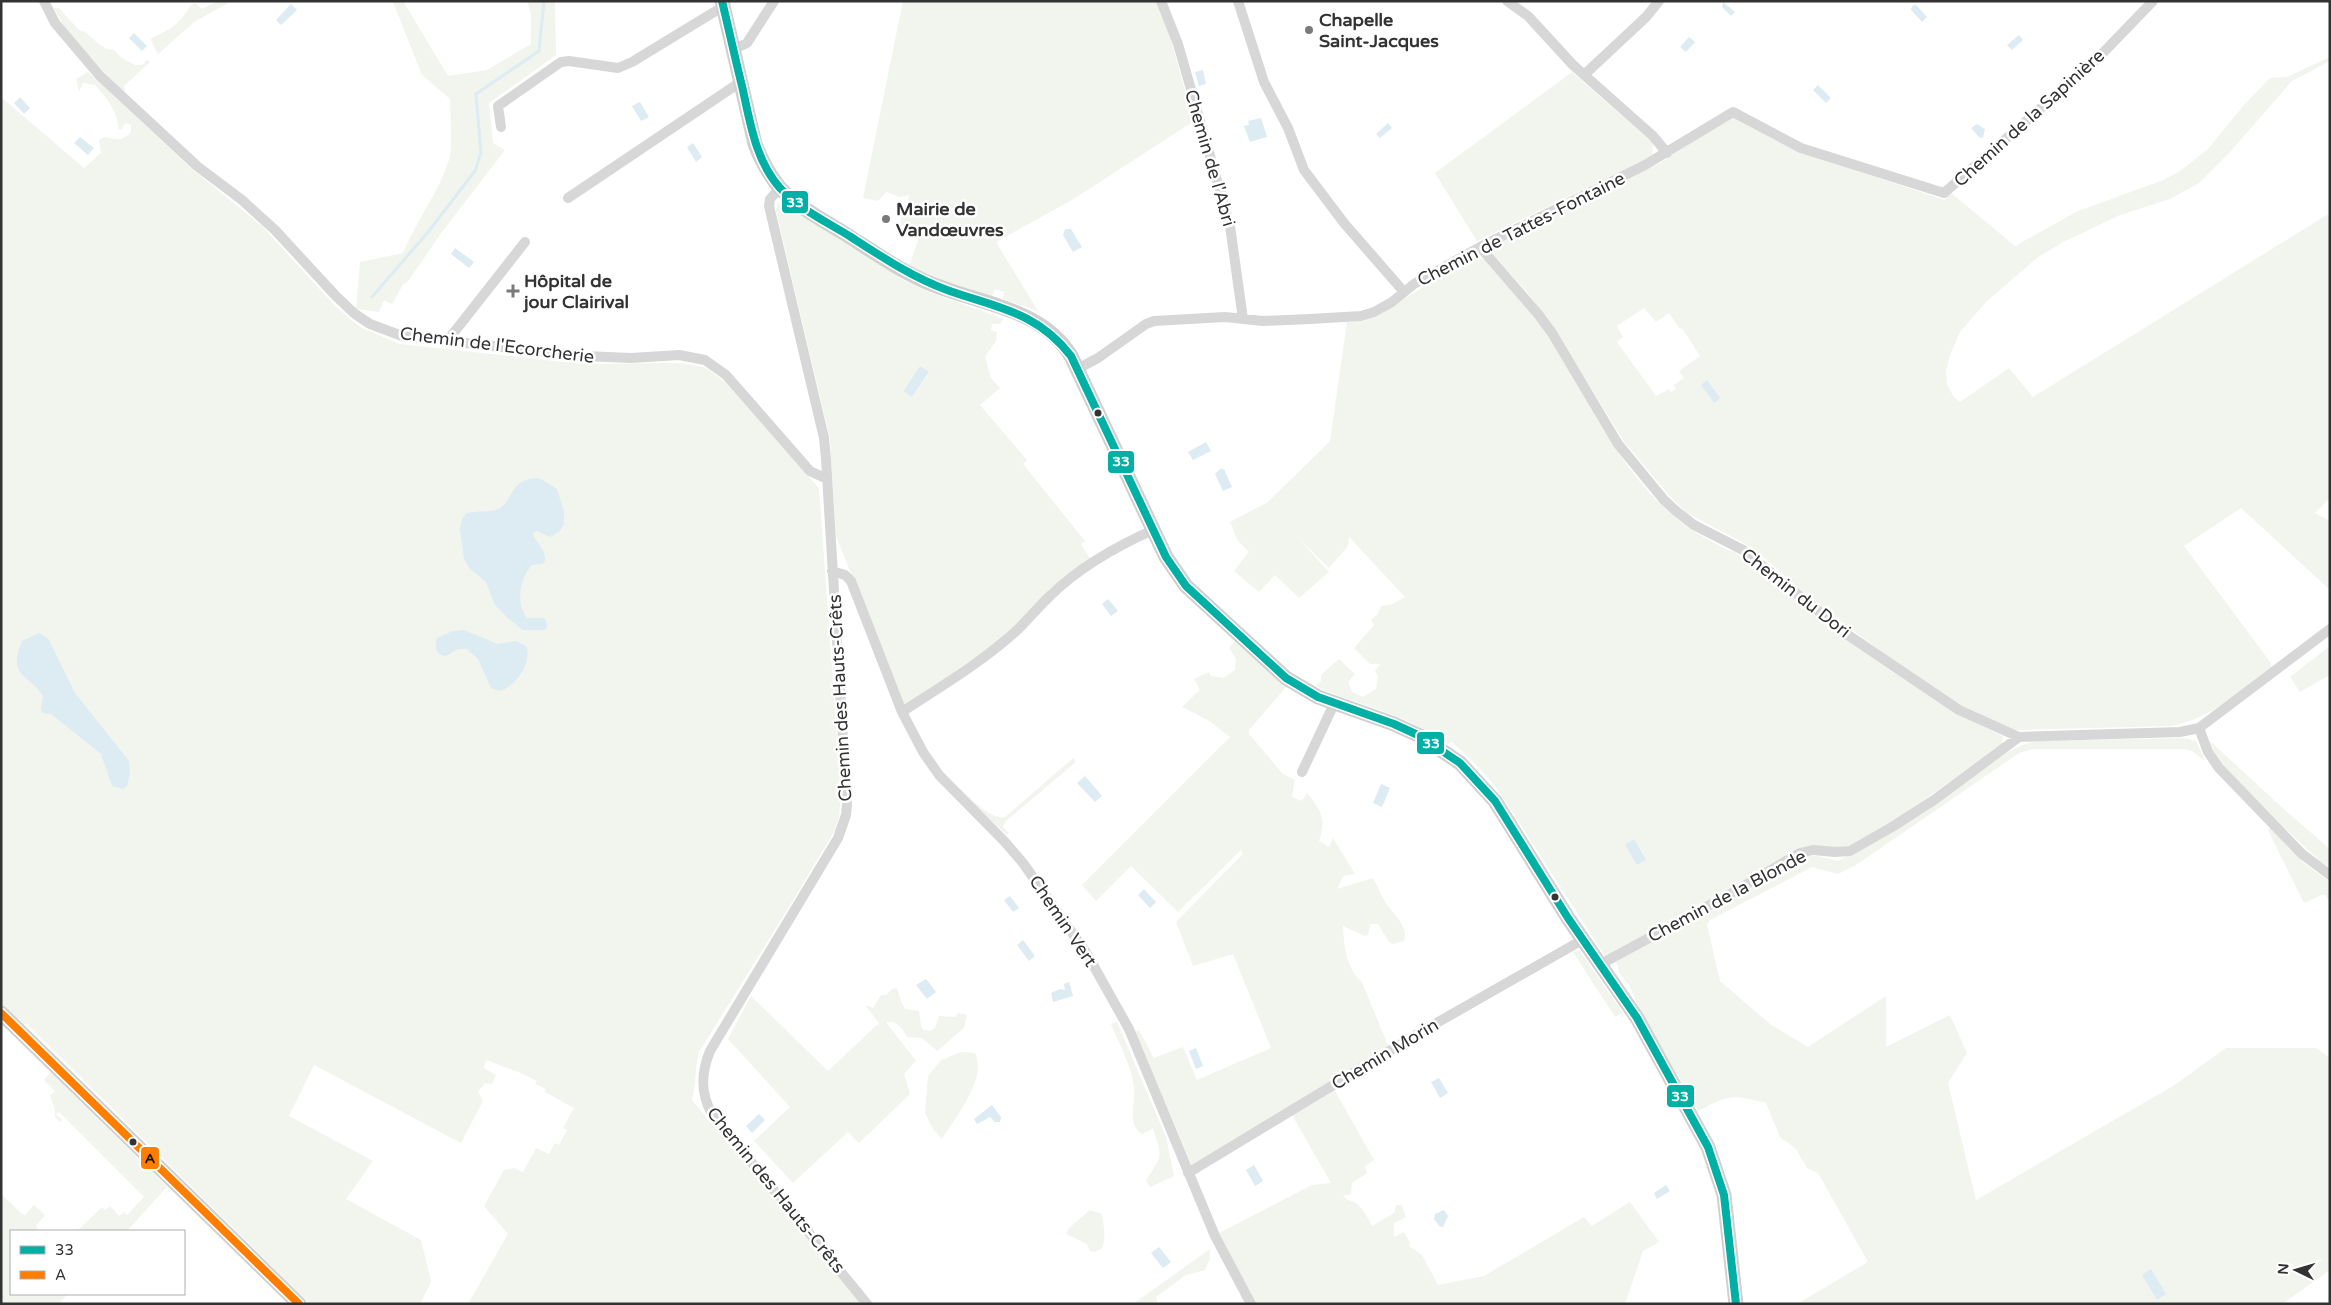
<svg xmlns="http://www.w3.org/2000/svg" width="2331" height="1305" font-family="'Varela Round',sans-serif">
	<style>
		.green { fill: #f1f5ed; fill-rule: evenodd }
		.water { fill: #ddebf3 }
		.lines { fill: none; stroke-linecap: round; stroke-linejoin: round }
		.stream { stroke: #ddebf3; stroke-width: 3 }
		.street { stroke: #d7d7d7; stroke-width: 10 }
		.secondary { stroke: #d0d0d0; stroke-width: 15 }
		.bus-1-casing { stroke: #fff; stroke-width: 11 }
		.bus-2-casing { stroke: #fff; stroke-width: 11 }
		.bus-1 { stroke: #00b0a4; stroke-width: 8 }
		.bus-2 { stroke: #ff7e00; stroke-width: 8 }
		.poi-dot { fill: #7a7a7a; stroke: #fff; stroke-width: 2 }
		.bus-dot { fill: #333; stroke: #fff; stroke-width: 2 }
		.labels { text-anchor: middle; dominant-baseline: central; stroke-width: 5; stroke-linejoin: round; paint-order: stroke }
		.poi-label { font-size: 18px; font-weight: bold; fill: #333; stroke: #fff; text-anchor: start }
		.street-label { font-size: 18px; fill: #333; stroke: #fff }
		.line-badge { stroke: #fff; stroke-width: 2 }
		.badge-label { font-size: 14px; text-anchor: middle; font-weight: bold; fill: #fff }
		.pale-badge-label { font-size: 14px; text-anchor: middle; font-weight: bold; fill: #111 }
	</style>
	<rect width="100%" height="100%" fill="#fff"/>
	<!-- green -->
	<path class="green" d="M218 1H232L194 22 158 54 150 39C170 29 179 26 190 6L195 3 202 9Z
		M395 1H403L448 76 487 70 531 44V14L527 1H555L556 55 489 103 493 143 505 150 442 232 406 284 404 283 392 304 384 300 379 312 356 309 360 262 403 253C416 221 438 194 449 160 453 147 450 114 450 99L422 75 393 2Z
		M903 1H1158C1173 40 1181 81 1194 121L1072 200 996 242 1038 311 1003 299 1004 292 995 289 992 296 940 280 909 267 918 240 915 239 916 235 898 229 903 210 906 211 909 195 900 197 886 192 878 201 863 198Z
		M54 8H59L79 30 85 32 100 45 107 49 114 50 122 58 135 65H142L147 60 150 62 124 86 125 91 124 94 66 30Z
		M2330 57V61L2292 81 2230 152 2199 183 2170 199 2120 215 2061 243 2037 258 1986 302 1960 332 1950 355 1946 370 1947 384 1953 396 1960 402 2009 368 2033 397 2330 213V498L2315 513 2330 521V590L2241 508 2184 546 2271 663V667C2238 692 2213 718 2171 726L2017 730 1986 719 1964 708 1889 657 1817 604 1753 548 1687 513 1669 495 1625 443 1553 327 1526 291 1493 254 1491 245 1660 163 1733 115 1771 138 1803 153 1945 200 1950 192 2015 246 2076 212 2163 180 2179 172 2208 149 2244 105 2270 78 2287 77ZM1644 308 1656 322 1669 313 1680 329 1682 328 1700 356 1679 371 1684 378 1674 385 1676 389 1671 392 1669 389 1656 396 1617 342 1623 337 1617 326Z
		M88 72 192 169 263 227 335 306 360 327 400 344 582 364 675 363 694 365 706 368 725 382 819 488 841 793 839 817 835 830 789 907 699 1052C695 1068 696 1084 692 1100L861 1304H468L508 1234 484 1206 504 1170 514 1168 523 1172 536 1148 549 1154 555 1143 559 1145 567 1130 563 1128 574 1108 545 1092 546 1089 535 1084 537 1081 521 1073 486 1060 484 1068 496 1075 492 1084 485 1083 478 1092 483 1101 461 1143 314 1065 289 1116 373 1161 346 1199 421 1240 431 1282 420 1304H310L26 1023 23 1025 1 1006V97L84 168 101 153 99 140 104 137C115 139 123 142 131 132V125L127 123 124 124 122 130 118 129C119 111 105 97 95 85L83 83 79 92 76 79Z
		M1572 72 1653 143 1652 156 1477 241 1435 173Z
		M785 202 905 281 929 292 1004 319 1000 324H992L991 330 997 332 996 341 985 357 991 378 1000 388 980 405 1027 460 1023 464 1085 541 1081 544 1089 557 1093 558 997 643H994L988 649 907 704H903L836 536 830 439 776 211 778 204ZM920 366 929 373 912 397 903 390Z
		M1477 257 1485 260C1504 282 1525 303 1542 327 1592 400 1625 494 1707 539 1715 543 1727 551 1733 551L1968 719 2003 736 2002 745 1881 830 1849 846 1798 850 1605 956 1500 793C1486 774 1469 757 1452 742L1448 744C1428 731 1408 720 1385 712 1362 703 1338 697 1316 686L1321 681V675L1339 659 1355 674 1348 682 1352 692 1363 697 1376 689 1378 676 1375 671 1380 664H1370L1354 648 1374 625 1371 620 1378 614 1381 606 1393 604 1405 597 1349 537 1348 546 1329 568 1299 539 1329 572 1299 598 1275 575 1259 592 1234 571 1249 552 1238 541 1230 522 1268 502 1330 441 1347 322 1364 321 1377 316 1466 260Z
		M1235 641 1287 686 1249 730V734L1283 774 1295 780 1292 797 1302 801 1307 793C1321 810 1327 819 1319 841L1329 847 1333 838 1355 874 1343 876 1337 889 1373 878C1378 887 1382 898 1388 906 1395 916 1409 927 1404 941L1393 944 1389 942 1378 924H1371L1368 935 1365 936 1343 926C1344 946 1346 968 1362 982L1389 1048 1192 1166 1135 1032 1139 1030 1154 1058 1183 1047 1197 1080 1271 1048 1233 954 1193 966 1176 922 1243 854 1241 850 1178 912 1131 866 1096 901 1082 885 1230 737 1208 720 1182 707 1200 690 1194 679 1209 672 1211 676 1223 678 1235 670 1236 659 1229 648Z
		M2330 646V675L2300 692 2290 677Z
		M2185 738 2196 741 2205 761 2192 751 2183 749H2033L2019 753 1856 865 1838 874 1812 867 1710 920 1707 925 1720 981 1770 1024 1808 1047 1886 996V1047L1950 1015 1967 1053 1948 1083 1976 1200 2173 1086 2226 1048H2316L2330 1058V1270L2282 1304H1797L1868 1262 1818 1173 1807 1168 1796 1149 1780 1137 1766 1103C1730 1094 1730 1095 1698 1111L1637 1004 1629 985 1620 974 1616 962 1805 856H1818L1838 861C1869 844 1899 829 1928 810 1959 789 2001 747 2037 741Z
		M2210 741 2287 812 2330 849V867L2321 862C2298 839 2214 769 2210 741Z
		M1073 758 1076 762 1006 821 1003 827 1009 833 1007 835 959 791 960 789C971 798 990 820 1005 817Z
		M2270 828 2305 864 2330 882V902L2324 894 2304 903 2268 830Z
		M1580 951 1623 1013 1615 1017 1573 952Z
		M897 988 902 1004 906 1009 919 1011 921 1026 924 1030 930 1031 935 1028 939 1016 955 1017 958 1013 967 1015 964 1028 937 1051 922 1038 907 1037C902 1028 897 1020 886 1022L916 1061 904 1074 910 1094 859 1143 848 1132 793 1183 754 1141 790 1107 728 1039 751 996 828 1071 879 1023 865 1005 873 1008 881 995H886L892 989Z
		M1117 1022 1166 1137 1174 1176 1150 1187 1146 1181C1161 1155 1164 1160 1153 1129L1142 1134C1127 1124 1135 1106 1134 1090 1133 1068 1119 1044 1111 1024Z
		M961 1052 975 1053C988 1078 955 1118 942 1139L933 1129 925 1113 928 1076 941 1060Z
		M51 1072 167 1187 127 1231H77L102 1207 105 1210 110 1206 119 1216 124 1212 127 1215 144 1197 59 1112 56 1114 62 1120 60 1122 55 1117V1109L50 1096 55 1091 44 1080Z
		M1334 1089 1374 1160 1365 1166 1367 1173 1352 1183 1351 1194 1343 1196C1347 1201 1352 1200 1357 1204 1364 1210 1368 1218 1372 1226L1394 1213 1396 1205H1402L1406 1217 1394 1223V1237L1404 1232 1410 1242 1409 1246 1422 1255 1438 1285 1484 1276 1584 1217 1592 1226 1630 1202 1659 1242 1643 1251 1625 1304H1256L1219 1233 1312 1185 1331 1183 1292 1115Z
		M1 1194 21 1213 25 1215 34 1205 45 1215 36 1226 39 1231H11V1294H68L58 1304H1Z
		M1090 1210 1102 1214C1103 1226 1107 1236 1102 1248L1095 1252 1090 1251 1087 1244 1066 1234 1068 1229Z
		M1210 1249V1259L1205 1270 1186 1275 1156 1297 1158 1304H1133Z"/>
	<!-- water -->
	<path class="water" d="M1723 2 1735 12 1731 16 1722 7Z
		M291 4 297 10 281 25 276 20Z
		M1916 5 1927 17 1922 22 1911 10 1912 6Z
		M134 33 147 46 142 51 129 38Z
		M2019 35 2023 40 2012 50 2007 45Z
		M1689 37 1695 42 1686 52 1680 47Z
		M1203 70 1206 84 1199 86 1195 72Z
		M1818 85 1831 98 1826 103 1813 90Z
		M20 97 30 108 24 114 14 103Z
		M640 102 649 117 641 121 632 106Z
		M1261 118 1267 137 1250 142 1244 126 1249 125 1248 121Z
		M1388 123 1392 128 1380 138 1376 134Z
		M1977 124 1985 129 1983 138 1979 137 1971 128Z
		M80 137 94 148 88 155 74 143Z
		M693 143 702 157 696 162 687 147Z
		M1065 229H1071L1082 247 1073 252 1063 235Z
		M455 248 474 262 469 268 451 254Z
		M920 366 929 372 912 397 903 391Z
		M1707 380 1720 398 1714 403 1701 385Z
		M1206 442 1211 451 1193 460 1188 452Z
		M1220 469H1224L1232 487 1223 491 1215 474Z
		M541 479 557 489 564 512V524L560 531 550 537 537 531 533 533C536 545 546 548 545 561L542 564 532 565C520 578 515 603 527 618H545L547 626 545 630H523L509 619 495 605 486 582 470 569 464 559 460 529 462 519 467 513C477 510 489 513 498 509 514 502 510 475 541 479Z
		M1108 599 1118 611 1111 616 1102 604Z
		M464 630 498 644 516 641 526 646C533 662 515 688 499 691L491 688 478 659 467 649H458L446 656C436 656 434 647 437 638L453 631Z
		M39 633 48 638 75 693 129 761 130 773 127 786 123 789 112 786 101 754 51 714 43 713 41 710 43 696C28 672 7 678 22 641Z
		M1085 776 1102 796 1095 802 1077 783Z
		M1381 784 1390 788 1382 807 1373 803Z
		M1634 839 1646 860 1637 865 1625 845Z
		M1144 889 1156 902 1150 908 1138 895Z
		M1010 896 1019 908 1013 912 1004 900Z
		M1023 940 1035 956 1029 961 1017 945Z
		M926 979 936 992 927 999 916 985Z
		M1069 982 1073 996 1053 1002 1051 993 1060 989 1065 990 1064 984Z
		M1196 1048 1203 1066 1196 1069 1189 1051Z
		M1439 1078 1448 1093 1440 1098 1431 1082Z
		M992 1105 1001 1117 1000 1122H995L990 1117 977 1124 974 1119Z
		M759 1114 765 1120 752 1133 746 1126Z
		M1254 1165 1263 1181 1255 1186 1246 1170Z
		M1666 1185 1670 1191 1657 1199 1654 1193Z
		M1444 1210 1448 1216 1443 1227 1439 1226 1434 1219 1435 1214Z
		M1159 1247 1171 1262 1163 1268 1151 1253Z
		M2151 1269 2166 1294 2157 1300 2142 1275Z"/>
	<g class="lines">
		<!-- stream -->
		<path class="stream" d="M372 297 428 232 475 171 481 153 476 94 539 51 544 1"/>
		<!-- street -->
		<path class="street" d="M44 1 55 23 100 76 197 166 242 200 275 230 335 295 355 314 370 324 402 336 584 356 631 358 679 355 705 360 726 375 810 471 827 479
			M1161 1 1178 44 1230 226 1243 319
			M1238 1 1264 82 1288 128 1304 170 1344 223 1404 292
			M1507 1 1528 16 1573 65 1653 136 1667 153
			M734 49 747 43 774 1
			M1584 75 1646 17 1659 1
			M501 127 498 106 561 62 569 61 618 68 632 62 724 6
			M780 188 770 199 769 206 824 438 826 459 847 805 846 815 838 838 710 1051C701 1073 700 1093 712 1114L867 1304
			M568 198 742 81
			M1480 247 1538 314 1552 333 1618 444 1664 500 1676 511 1694 525 1743 550 1848 635 1959 710 2019 737
			M448 340 525 242
			M1077 369 1098 358 1146 324 1154 321 1225 317 1263 321 1310 319 1361 316 1374 312 1392 302 1414 284 1480 247 1645 165 1733 112 1801 148 1944 193 2098 58 2153 1
			M832 571 845 575 851 581 902 712 923 752 939 775 1004 841 1023 863 1087 954 1129 1029 1215 1236 1251 1304
			M902 712C940 687 979 664 1014 633 1027 621 1038 607 1051 595 1080 567 1117 546 1153 530
			M2199 728 2208 752 2219 768 2302 854 2330 875
			M1302 772 1334 704
			M1601 964 1728 895 1800 853 1813 850 1835 852 1850 851 1892 827 1934 800 2019 737 2180 732 2199 728 2330 629
			M1188 1173 1419 1033 1584 939"/>
		<!-- secondary -->
		<path class="secondary" d="M722 1 755 144C761 160 768 173 779 187 797 207 825 221 847 235 874 252 900 271 929 283 978 304 1041 307 1071 356L1166 557 1186 586 1286 678 1318 697 1394 724 1420 736 1460 763 1495 801 1568 918 1637 1018 1708 1147 1724 1195 1736 1304
			M1 1013 299 1304"/>
		<!-- bus-1 casing -->
		<g class="bus-1-casing">
			<path id="bus-1" d="M722 1C729 30 735 58 742 86 750 121 755 160 780 188 799 209 827 222 851 237 882 257 912 277 947 290 997 308 1036 311 1071 356L1166 557 1186 586 1286 678 1318 697 1394 724 1420 736 1460 763 1495 801 1568 918 1637 1018 1708 1147 1724 1195 1736 1304"/>
		</g>
		<!-- bus-2 casing -->
		<g class="bus-2-casing">
			<path id="bus-2" d="M1 1013 299 1304"/>
		</g>
		<!-- bus-1 -->
		<use href="#bus-1" class="bus-1"/>
		<!-- bus-2 -->
		<use href="#bus-2" class="bus-2"/>
	</g>
	<!-- markers -->
	<g class="poi-dot">
		<circle cx="1309" cy="30" r="5"/>
		<circle cx="886" cy="219" r="5"/>
		<path d="M510.5 283.5h5v5h5v5h-5v5h-5v-5h-5v-5h5z"/>
	</g>
	<g class="bus-dot">
		<circle cx="1098" cy="413" r="4.5"/>
		<circle cx="1555" cy="897" r="4.5"/>
		<circle cx="133" cy="1142" r="4.5"/>
	</g>
	<g class="labels">
		<!-- poi labels -->
		<g class="poi-label">
			<text x="1319" y="20">Chapelle<tspan x="1319" dy="21">Saint-Jacques</tspan></text>
			<text x="896" y="209">Mairie de<tspan x="896" dy="21">Vandœuvres</tspan></text>
			<text x="524" y="281">Hôpital de<tspan x="524" dy="21">jour Clairival</tspan></text>
		</g>
		<!-- street labels -->
		<g class="street-label">
			<text transform="translate(2029 118) rotate(-42)">Chemin de la Sapinière</text>
			<text transform="translate(1210 158) rotate(74)">Chemin de l'Abri</text>
			<text transform="translate(1521 229) rotate(-27)">Chemin de Tattes-Fontaine</text>
			<text transform="translate(497 345) rotate(7)">Chemin de l'Ecorcherie</text>
			<text transform="translate(1796 593) rotate(38)">Chemin du Dori</text>
			<text transform="translate(840 698) rotate(-93)">Chemin des Hauts-Crêts</text>
			<text transform="translate(1727 896) rotate(-28)">Chemin de la Blonde</text>
			<text transform="translate(1063 921) rotate(56)">Chemin Vert</text>
			<text transform="translate(1385 1054) rotate(-31)">Chemin Morin</text>
			<text transform="translate(776 1190) rotate(51)">Chemin des Hauts-Crêts</text>
		</g>
	</g>
	<g class="line-badge">
		<rect x="781" y="190" width="28" height="24" rx="5" fill="#00b0a4"/>
		<rect x="1107" y="450" width="28" height="24" rx="5" fill="#00b0a4"/>
		<rect x="1416" y="731" width="29" height="24" rx="5" fill="#00b0a4"/>
		<rect x="1666" y="1084" width="29" height="24" rx="5" fill="#00b0a4"/>
		<rect x="140" y="1146" width="20" height="24" rx="5" fill="#ff7e00"/>
	</g>
	<g class="badge-label">
		<text x="795" y="207">33</text>
		<text x="1121" y="466">33</text>
		<text x="1431" y="748">33</text>
		<text x="1680" y="1101">33</text>
	</g>
	<g class="pale-badge-label">
		<text x="150" y="1163">A</text>
	</g>
	<!-- border -->
	<rect width="2331" height="1305" fill="none" stroke="#333333" stroke-width="5"/>
	<!-- legend -->
	<rect x="10" y="1230" width="175" height="65" fill="#ffffff" stroke="#adadad"/>
	<rect x="20" y="1246" width="25" height="8" fill="#00b0a4" stroke="#adadad"/>
	<text x="55" y="1255" font-size="15" fill="#333333">33</text>
	<rect x="20" y="1271" width="25" height="8" fill="#ff7e00" stroke="#adadad"/>
	<text x="55" y="1280" font-size="15" fill="#333333">A</text>
	<!-- north arrow -->
	<g transform="translate(2296 1270) rotate(275)" stroke="#ffffff" stroke-width="4" paint-order="stroke">
	<path d="M0-4L9 19L0 12L-9 19Z" fill="#333333"/>
	<text y="-8" font-size="14" font-weight="bold" text-anchor="middle" fill="#333333">N</text>
	</g>
</svg>
